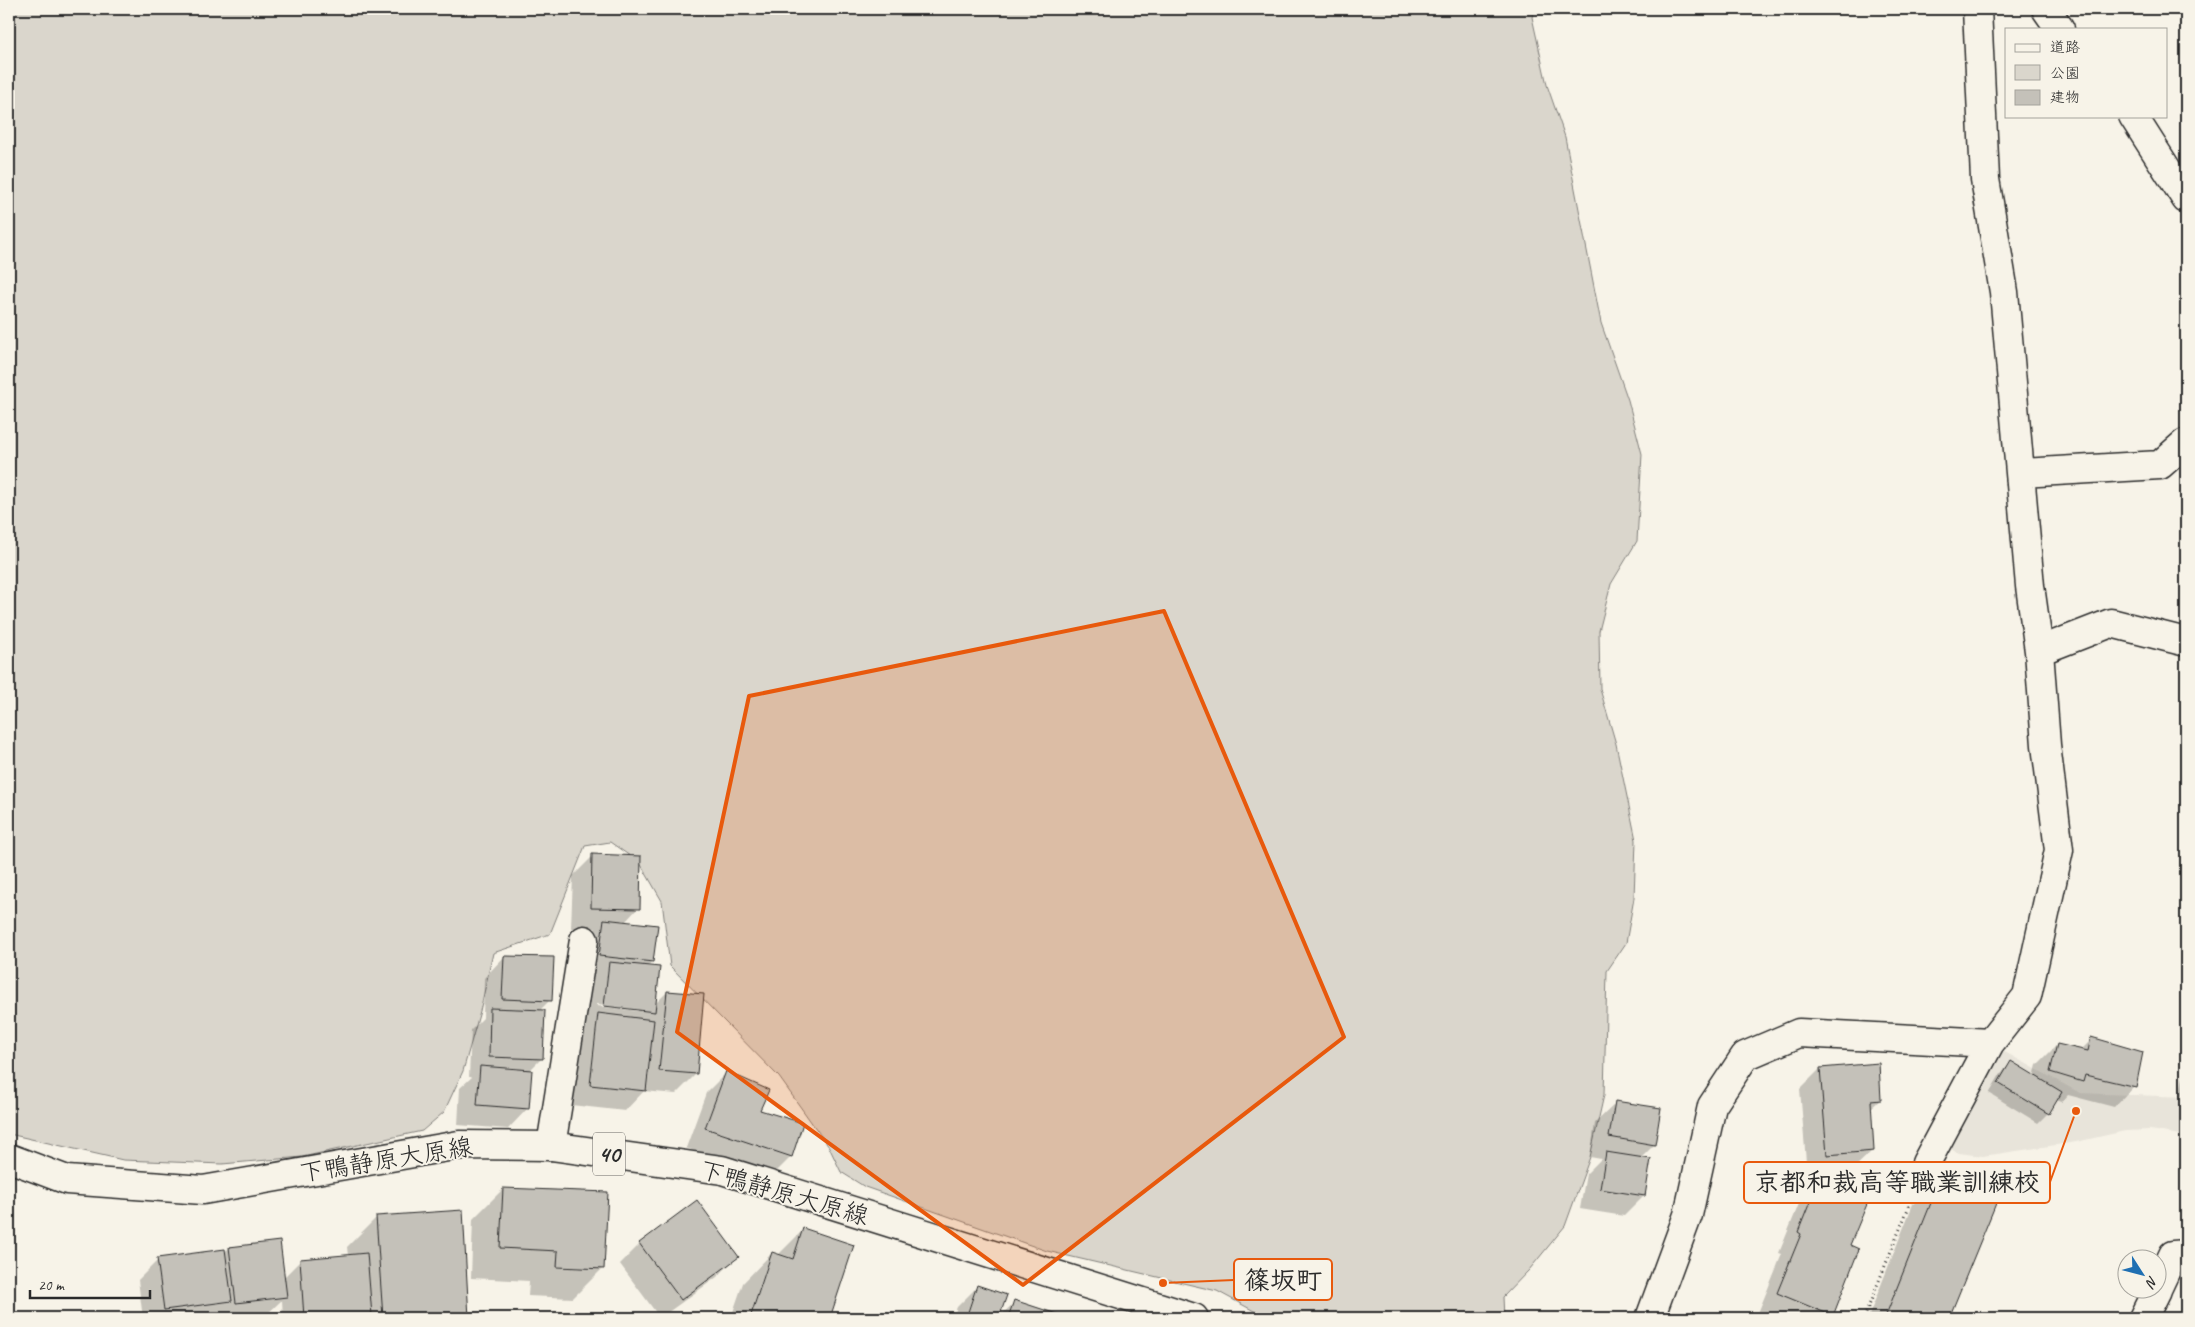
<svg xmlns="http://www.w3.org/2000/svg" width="2195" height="1327" font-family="Caveat,'Klee One',sans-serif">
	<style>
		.built { fill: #e8e4da }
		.green { fill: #dad6cc; stroke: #82807c }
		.shadow { fill: #0003; fill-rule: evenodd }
		.building { fill: #c4c1b9; stroke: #2b2b2b }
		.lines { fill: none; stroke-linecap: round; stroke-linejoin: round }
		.street-casing { stroke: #2b2b2b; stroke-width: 31 }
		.primary-casing { stroke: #2b2b2b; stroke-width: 31 }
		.path { stroke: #2b2b2b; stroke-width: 3; stroke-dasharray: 1 4; stroke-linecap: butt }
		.street { stroke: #f7f3e8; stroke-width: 28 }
		.primary { stroke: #f7f3e8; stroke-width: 28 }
		.marked { fill: #e8590c; fill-opacity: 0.2; stroke: #e8590c; stroke-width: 4; stroke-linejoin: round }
		.labels { text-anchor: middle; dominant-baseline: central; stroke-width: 4; stroke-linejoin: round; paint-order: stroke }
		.shield { fill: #f7f3e8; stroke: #686764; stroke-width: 1 }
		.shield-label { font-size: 24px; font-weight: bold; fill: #2b2b2b }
		.street-label { font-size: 25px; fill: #2b2b2b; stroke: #f7f3e8 }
		.leader { fill: none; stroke: #e8590c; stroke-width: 2 }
		.callout-dot { fill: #e8590c; stroke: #f7f3e8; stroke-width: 2 }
		.callout { fill: #f7f3e8; stroke: #e8590c; stroke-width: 2 }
		.callout-label { font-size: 26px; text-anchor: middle; font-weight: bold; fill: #2b2b2b }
	</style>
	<rect width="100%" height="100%" fill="#f7f3e8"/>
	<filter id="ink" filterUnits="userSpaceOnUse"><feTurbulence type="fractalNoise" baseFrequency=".02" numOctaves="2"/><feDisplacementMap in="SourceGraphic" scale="10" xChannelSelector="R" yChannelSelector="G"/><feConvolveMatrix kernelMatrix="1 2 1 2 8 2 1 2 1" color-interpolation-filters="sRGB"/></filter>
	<g filter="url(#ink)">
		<!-- built -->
		<path class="built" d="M2003 1051 2080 1093 2186 1097V1136L2150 1130 2125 1131 2076 1142 1983 1156 1958 1153 1947 1147Z"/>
		<!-- green -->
		<path class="green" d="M9 9H1535L1532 17 1547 85 1565 137 1601 323 1628 400 1642 454 1637 541 1611 584 1599 631 1600 689 1616 744 1636 840 1634 898 1626 943 1607 971 1604 1095 1590 1157 1565 1226 1529 1270 1503 1297 1504 1318H1267L1217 1291 1047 1251 865 1187 841 1172 829 1147 779 1077 670 966 662 901 640 863 610 842 585 846 550 934 493 953 480 1011 463 1071 444 1112 422 1131 302 1157 222 1164 123 1160 9 1134Z"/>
		<!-- shadow -->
		<path class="shadow" d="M593 856 638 908 625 922 652 961 647 967 654 1005 667 992 696 1074 676 1094 644 1091 625 1111 571 1105 579 1034 587 1026H584L589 983 594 978 580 976 584 940 596 928H571L573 876ZM597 1004 638 1008V1011L597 1006Z
			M504 957 550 1000 539 1011 542 1058 529 1071 528 1108 508 1129 458 1125 460 1088 472 1077H469L471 1030 483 1018 484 978Z
			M2092 1039 2134 1086 2114 1107 2068 1095 2062 1102 2056 1100 2048 1113 2038 1123 1989 1093 2001 1073 2011 1063 2034 1077 2037 1065 2057 1045 2080 1051Z
			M2186 1063V1098L2179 1096Z
			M1820 1069 1880 1100 1870 1109 1873 1150 1852 1170 1807 1174 1800 1089Z
			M726 1073 759 1111 791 1157 771 1177 686 1148 706 1093Z
			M1616 1103 1654 1145 1640 1159 1650 1160 1644 1196 1624 1216 1580 1209 1586 1174 1601 1159 1590 1157 1595 1123Z
			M1943 1175 1997 1196 1948 1318H1868L1913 1204Z
			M1821 1179 1849 1246 1832 1315 1828 1318H1767L1768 1317 1758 1313 1782 1254 1779 1253 1801 1199Z
			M503 1189 603 1268 573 1298 528 1296 529 1281 471 1278 473 1219Z
			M462 1211 468 1318H351V1316L283 1318 282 1300 265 1316 249 1318H215V1316L213 1318H143L138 1280 158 1260 224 1253 229 1248 283 1278 301 1260 348 1256 347 1247 377 1217Z
			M803 1230 853 1245 829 1318H731L743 1283 772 1253 778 1255Z
			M640 1244 737 1257 717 1277 660 1318 620 1264Z
			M977 1287 1005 1296 998 1318H953L957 1307Z
			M2186 1299V1318H2183L2184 1301Z
			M1015 1302 1065 1318H998Z"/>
		<!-- building -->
		<path class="building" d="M592 854 641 856 640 909 591 908Z
			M604 919 658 925 653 962 599 956Z
			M504 956 554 957 552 1001 502 999Z
			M609 962 660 967 655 1012 604 1006Z
			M667 991 704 994 697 1074 659 1071Z
			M490 1008 545 1010 543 1059 489 1057Z
			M598 1013 654 1020 646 1091 590 1085Z
			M2091 1037 2143 1052 2136 1087 2085 1075 2083 1082 2050 1072 2057 1044 2088 1051Z
			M2011 1061 2062 1092 2049 1114 1998 1083Z
			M1879 1063 1881 1100 1871 1101 1874 1151 1827 1155 1820 1068Z
			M480 1066 532 1070 529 1109 477 1105Z
			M726 1071 769 1090 760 1110 803 1123 792 1157 705 1128Z
			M1615 1101 1661 1108 1655 1145 1609 1137Z
			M1606 1152 1651 1159 1645 1196 1600 1189Z
			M1943 1173 1999 1196 1949 1318H1894L1886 1315Z
			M1820 1177 1870 1197 1850 1245 1859 1249 1833 1316 1777 1293 1801 1234 1798 1232Z
			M503 1188 608 1192 604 1269 557 1267 558 1251 500 1248Z
			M697 1200 739 1257 681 1300 639 1243Z
			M463 1210 469 1318H383L376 1216Z
			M803 1228 854 1245 830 1318H750L772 1252 793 1259Z
			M280 1241 287 1297 236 1303 229 1247Z
			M225 1249 232 1301 164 1310 157 1258Z
			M367 1253 372 1316 304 1318 300 1259Z
			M977 1285 1007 1295 999 1318H966Z
			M1014 1300 1069 1318H1008Z"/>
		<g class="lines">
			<!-- street casing -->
			<g class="street-casing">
				<path id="street" d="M2046 9 2060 29
					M2133 116 2186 199
					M2021 473 2160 465 2185 443
					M2039 651 2111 623 2186 642
					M551 1146 584 940
					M1926 1163 1990 1043
					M2158 1287 2173 1255 2186 1254
					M1650 1318 1688 1215 1712 1106 1745 1056 1799 1033 1990 1043 2027 996 2059 850 2046 745 2039 651 2030 586 2004 292 1985 179 1977 9
					M2143 1318 2157 1290"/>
			</g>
			<!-- primary casing -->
			<g class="primary-casing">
				<path id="primary" d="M9 1158 67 1180 203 1190 459 1145 551 1146 722 1170 1194 1318"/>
			</g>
			<!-- path -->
			<path class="path" d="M1864 1318 1914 1194"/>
			<!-- street -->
			<use href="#street" class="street"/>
			<!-- primary -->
			<use href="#primary" class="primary"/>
		</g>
	</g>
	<!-- marked area -->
	<path class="marked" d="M1164 611 1344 1037 1023 1285 677 1032 749 696Z"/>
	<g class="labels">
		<!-- shield labels -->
		<rect class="shield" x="593" y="1132.5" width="32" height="43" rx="4"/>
		<g class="shield-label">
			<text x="609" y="1154">40</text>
		</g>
		<!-- street labels -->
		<g class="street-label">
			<text transform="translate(386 1160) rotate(-9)">下鴨静原大原線</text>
			<text transform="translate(784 1193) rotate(16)">下鴨静原大原線</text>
		</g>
	</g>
	<!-- callouts -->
	<path class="leader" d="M2076 1111L2050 1182M1163 1283L1234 1280"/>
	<g class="callout-dot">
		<circle cx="2076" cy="1111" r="5"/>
		<circle cx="1163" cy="1283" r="5"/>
	</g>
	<g class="callout">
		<rect x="1744" y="1162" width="306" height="41" rx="5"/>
		<rect x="1234" y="1259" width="98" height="41" rx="5"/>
	</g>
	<g class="callout-label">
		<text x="1897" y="1191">京都和裁高等職業訓練校</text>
		<text x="1283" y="1289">篠坂町</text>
	</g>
	<!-- margin -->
	<rect width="2195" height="1327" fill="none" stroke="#f7f3e8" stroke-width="30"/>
	<rect x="15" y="15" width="2165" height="1297" fill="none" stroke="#2b2b2b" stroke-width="2" filter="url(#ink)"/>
	<!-- legend -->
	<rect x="2005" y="28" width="162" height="90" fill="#f7f3e8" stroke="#a5a39c"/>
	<rect x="2015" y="44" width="25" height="8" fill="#f7f3e8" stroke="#a5a39c"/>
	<text x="2050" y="52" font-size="15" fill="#2b2b2b">道路</text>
	<rect x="2015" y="65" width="25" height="15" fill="#dad6cc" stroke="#a5a39c"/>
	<text x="2050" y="78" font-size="15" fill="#2b2b2b">公園</text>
	<rect x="2015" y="90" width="25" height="15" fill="#c4c1b9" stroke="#a5a39c"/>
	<text x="2050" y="102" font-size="15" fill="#2b2b2b">建物</text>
	<!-- north arrow -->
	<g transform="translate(2142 1274) rotate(126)"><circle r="24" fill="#f7f3e8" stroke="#a5a39c"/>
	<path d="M0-4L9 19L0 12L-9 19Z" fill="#1f6fb2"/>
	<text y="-8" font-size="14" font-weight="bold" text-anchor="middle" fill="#2b2b2b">N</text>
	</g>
	<!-- scale -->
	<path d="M30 1290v8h120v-8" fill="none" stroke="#2b2b2b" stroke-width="2.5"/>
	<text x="38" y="1290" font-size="15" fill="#2b2b2b" stroke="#f7f3e8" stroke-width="4" paint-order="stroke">20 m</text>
</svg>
